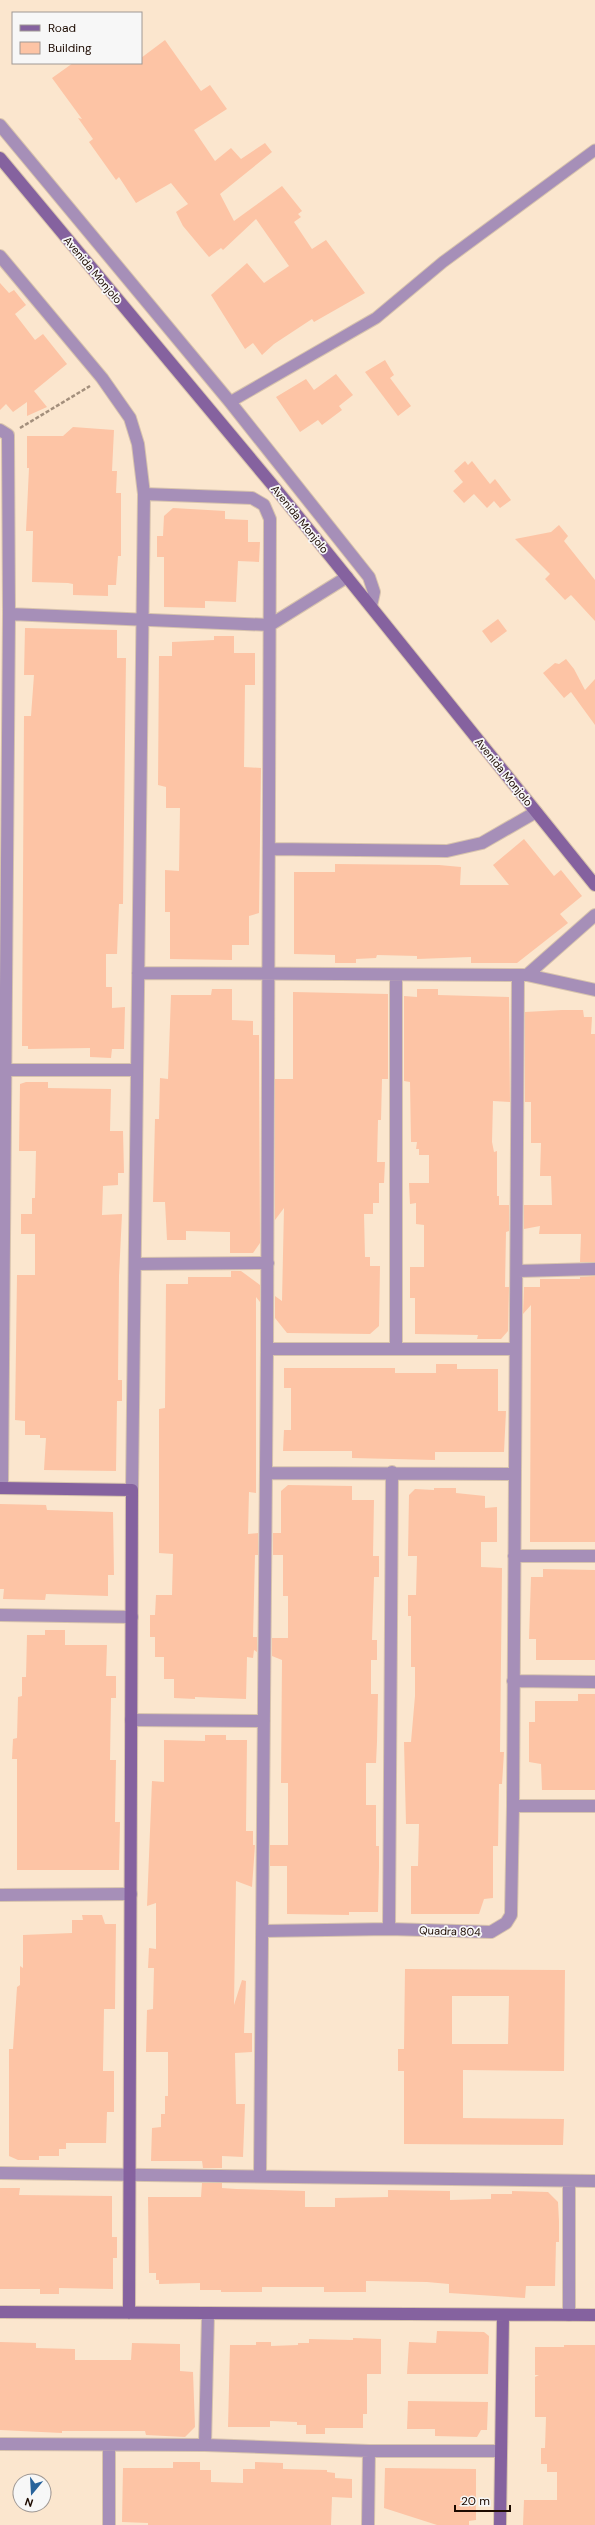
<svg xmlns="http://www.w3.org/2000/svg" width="595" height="2525" font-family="'DM Sans',sans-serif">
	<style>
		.building { fill: #fdc4a5; fill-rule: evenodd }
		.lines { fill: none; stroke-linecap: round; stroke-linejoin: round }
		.lane-casing { stroke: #d7c3ad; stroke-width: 13 }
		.street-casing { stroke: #d7c3ad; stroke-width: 14 }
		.secondary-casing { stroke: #d7c3ad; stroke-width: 14 }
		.path { stroke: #a38f7c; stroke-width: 2.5; stroke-dasharray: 4 2; stroke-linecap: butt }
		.lane { stroke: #a68fb8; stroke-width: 11 }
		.street { stroke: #a68fb8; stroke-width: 12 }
		.secondary { stroke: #85629f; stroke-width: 12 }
		.labels { text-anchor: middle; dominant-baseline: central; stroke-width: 3.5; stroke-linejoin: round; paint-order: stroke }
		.street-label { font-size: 11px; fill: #1c0a00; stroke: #f7f7f7 }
	</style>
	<rect width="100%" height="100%" fill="#fbe6ce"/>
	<!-- building -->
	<path class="building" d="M165 40 201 91 210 85 227 109 194 130 215 161 231 148 241 159 265 143 272 152 220 194 234 221 282 186 302 211 298 214 301 217 294 222 312 249 326 240 365 293 314 322 312 319 274 344 262 355 253 343 245 349 211 295 247 263 264 283 289 266 256 219 223 250 221 248 209 257 183 226 176 212 188 204 171 183 136 203 119 177 116 180 89 142 93 139 78 118 82 119 52 78 73 63H141V58Z
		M0 283 9 293 14 290 26 305 15 314 35 340 43 334 67 364 34 391 47 407 27 416V402L13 412 6 404 0 410Z
		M385 360 394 375 390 378 411 406 398 416 365 372Z
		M336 374 353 395 339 406 342 410 322 425 318 420 300 432 276 397 306 379 314 390Z
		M73 427 114 430 112 471H117L116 493H121V556H118L116 585H108V596L73 595V584L68 583 32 582 33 531H26L29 468H27V436H63Z
		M465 461 468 465 472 461 490 484 495 479 511 500 500 508 494 501 487 508 474 494 464 503 453 491 463 482 454 471Z
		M173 508 225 511V519L248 520V542H260L259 562 238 561 236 602 205 601V608L164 607V557H157V536H163L164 516Z
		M559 525 568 536 564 541 595 580V621L571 595 565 600 545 579 550 574 515 539 551 532Z
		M498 619 507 631 491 643 482 631Z
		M25 628 117 630V658H126L123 904H119L117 954H106V987H112V1008L125 1007 124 1049H112L111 1058 90 1057V1048L28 1049V1046H22L24 716H31L34 675H24Z
		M214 636H234V653H255V685H245L244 767 261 768 259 913 249 916V945H232V960L170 959V912H165V870L179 871 180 808H166V787L158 785 159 656H172V642L214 640Z
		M566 659 574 669 585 690 595 679V725L571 692 564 698 543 673 555 663 559 664Z
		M524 839 554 876 561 870 582 896 560 914 568 923 517 963H471V957L417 959V956L377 955 376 958 356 959V963H335V955L294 954V872H335V864L439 865 461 867 460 885H509L493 865Z
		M212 989H232V1020L253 1021V1035H259L260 1243 253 1253H230V1232L186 1231V1240H167L165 1202H153L155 1119H159L160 1078 168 1079 171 995H211Z
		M417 989H438V995L509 997 510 1102 493 1101 492 1142 494 1152 497 1151V1196H499V1205H509V1231L506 1232 505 1287H509L508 1331 501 1339H477L478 1335 415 1334V1298H410V1267H424V1225L416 1224V1203L410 1204 409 1183H429V1155H419V1149H416L417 1142H411L410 1082 404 1081V996L417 997Z
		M293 992 388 994V1079H382L381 1120H378L377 1162H385L384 1183H379V1203H373V1214H364L365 1257H370V1266H380L379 1326 370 1334 287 1333 275 1318V1296L282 1301 284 1208 275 1220V1079H293Z
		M562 1010H583L584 1017H592L591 1034H595V1262H580L581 1234H539L540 1226 524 1229V1205H552L551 1176H540L541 1143H531V1102H525V1012Z
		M26 1082H48V1088L111 1089 110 1131H123L124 1173H118V1185L103 1186 102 1215 122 1214 119 1276 118 1380H122V1401H117L116 1471 44 1470 46 1438H40V1435H25V1421L15 1420 17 1275H35V1234H21V1214H32V1198H35L36 1151H19L20 1084Z
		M231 1271H241L260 1285V1302L256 1297V1493L249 1492 248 1534 258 1533V1555H255L253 1637H257V1652L254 1650 253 1658 247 1657 246 1699 195 1697V1699L174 1698V1679H164V1657H155V1637H150V1615H155L156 1595H172L173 1554 159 1553V1409L165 1408 166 1284H188V1277H231Z
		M595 1276V1542H530L531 1305 523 1314 524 1287H540V1279H580V1277Z
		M436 1364H457V1369H498V1411H506L504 1452H435V1460L352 1458V1451H283L284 1430H291V1388H284V1368H395V1373H436Z
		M288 1485 352 1486V1500H374L373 1556H379V1577H374L372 1640H377V1660H371V1694H378L377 1742 376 1763H366V1805H376V1846H379V1867L378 1912H349V1915L287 1914V1866H270V1845H288V1783H281L282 1660 272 1656V1638H288V1596H283V1555H273V1533H281V1491Z
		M434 1488H456V1493L485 1496V1508L497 1507V1542H481V1567L502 1568 500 1752H504L502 1784H499L498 1846H493V1898L484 1899 479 1914H411V1866H418L419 1824H406L404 1742H411L415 1696V1667H411V1616H408V1595H416L417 1556H408L409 1495 415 1489 434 1490Z
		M0 1504 46 1505 47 1510 113 1512 114 1575H108V1596L46 1594 45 1600 3 1599 4 1589H0Z
		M543 1569 595 1570V1660H536V1639H529L531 1577H543Z
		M45 1630H65V1645H107L106 1676H116V1698H111L110 1760H116L115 1822H120L119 1870H17V1759H12L13 1739 17 1738 18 1697 22 1696V1677H26L27 1635H45Z
		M578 1694H595V1790H542L541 1764 529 1762V1722H535V1701H578Z
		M205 1735H226V1740H247L246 1831H253V1845H255L252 1887 236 1881 234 2005 242 1980 246 1981 244 2033H252V2052L235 2053 236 2104H245L243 2157 222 2156V2168H203L202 2161H151L152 2128 161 2127V2114H165V2096H168V2052H146L147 2010 153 2009 154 1968H148L149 1948 156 1949V1903L147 1906 152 1781 164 1782V1740L205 1741Z
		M82 1915H102L105 1924H116L115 2009H104L103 2071H114V2112H107L106 2143H66V2149H59V2156H39V2160H18L9 2156V2049H13L17 1987 20 1985V1966L23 1968V1935L72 1933V1920H83Z
		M405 1969 565 1970 564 2071 463 2070V2118L564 2119 563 2145 404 2144V2071H398V2049H404ZM452 1996H509L508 2044H452Z
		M202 2183H222V2188L236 2189 305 2191V2207H335V2198L388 2197V2190L450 2191V2200L491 2199V2194H512V2191L548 2192 558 2202 559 2221V2242H556L555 2286H526L525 2298 449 2293V2284L427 2282 366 2281V2292H324V2287H262V2292H221V2290H200V2283L159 2284V2280H156V2273H149L148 2197H201Z
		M0 2188H20L19 2195 112 2196V2237H117V2258H113V2289L59 2288V2294H40V2289H0Z
		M437 2331 484 2332 489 2336 488 2374H407L409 2342 436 2343Z
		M353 2338 381 2339V2374H367V2414H363V2428H325V2434H306V2425H297V2422L270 2421V2427H228L230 2345H256V2342H271V2346L298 2345V2343H309V2339L353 2340Z
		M0 2342 36 2343V2348L75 2349V2360H131L132 2343 180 2344V2371L193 2372 195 2427 185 2437 146 2435 145 2431H62V2433L0 2430Z
		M564 2345H595V2525H523L524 2500H557V2472H547V2464H541V2448H545L546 2417H535V2377L539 2375H535V2347H564Z
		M408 2401 488 2402 487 2430H481L477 2437 435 2436V2429H407Z
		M173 2462H200V2470H211V2482L243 2483V2469H255V2462L283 2463V2469L327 2470V2472L335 2473V2478L352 2479V2498L332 2497 331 2525H148V2523L122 2522 123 2468H173Z
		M385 2468 476 2469V2520L469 2521V2525H437L384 2508Z"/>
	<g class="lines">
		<!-- lane casing -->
		<g class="lane-casing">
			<path id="lane" d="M230 402 376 318 443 262 595 150"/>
		</g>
		<!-- street casing -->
		<g class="street-casing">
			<path id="street" d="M0 125 230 402 369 577 374 592 371 606
				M0 256 102 378 130 418 138 444 144 494 132 1490
				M0 430 8 435 9 614 2 1488
				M144 494 252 498 264 505 270 519 267 1349 260 2176
				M9 614 270 625 347 577
				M270 849 447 851 482 843 536 812
				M138 973 527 975 595 990
				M396 975V1348
				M527 975 595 915
				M6 1070H137
				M135 1264 268 1263
				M518 1271 595 1269
				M267 1349H515
				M266 1473 515 1474
				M514 1556H595
				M0 1615 132 1617
				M513 1681 595 1682
				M131 1720 264 1721
				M513 1806 518 976
				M0 1895 131 1894
				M389 1929 392 1472
				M263 1931 389 1929 491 1932 506 1923 511 1915 513 1806H595
				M0 2173 595 2181
				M569 2181V2315
				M0 2444 205 2445 369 2451H501
				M205 2445 208 2315
				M109 2446V2525
				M368 2525 369 2451"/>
		</g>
		<!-- secondary casing -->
		<g class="secondary-casing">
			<path id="secondary" d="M0 158 280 494 595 885
				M0 1488 132 1490 129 2313
				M0 2312 595 2315
				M500 2525 503 2316"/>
		</g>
		<!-- path -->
		<path class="path" d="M20 428 90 386"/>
		<!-- lane -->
		<use href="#lane" class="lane"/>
		<!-- street -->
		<use href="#street" class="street"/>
		<!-- secondary -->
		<use href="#secondary" class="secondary"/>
	</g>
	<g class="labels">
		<!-- street labels -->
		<g class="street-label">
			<text transform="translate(93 270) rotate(50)">Avenida Monjolo</text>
			<text transform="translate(300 519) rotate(51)">Avenida Monjolo</text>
			<text transform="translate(504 772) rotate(51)">Avenida Monjolo</text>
			<text transform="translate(450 1931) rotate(2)">Quadra 804</text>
		</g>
	</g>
	<!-- legend -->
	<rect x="12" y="12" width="130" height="52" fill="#f7f7f7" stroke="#9f9894"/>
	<rect x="20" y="25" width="20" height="6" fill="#85629f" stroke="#9f9894"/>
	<text x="48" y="32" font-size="12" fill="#1c0a00">Road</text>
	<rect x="20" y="42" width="20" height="12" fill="#fdc4a5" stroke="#9f9894"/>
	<text x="48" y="52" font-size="12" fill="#1c0a00">Building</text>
	<!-- north arrow -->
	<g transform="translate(32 2493) rotate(198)"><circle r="19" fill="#f7f7f7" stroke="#9f9894"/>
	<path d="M0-3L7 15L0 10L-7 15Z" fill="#28639b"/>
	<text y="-6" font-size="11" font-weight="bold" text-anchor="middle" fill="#1c0a00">N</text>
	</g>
	<!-- scale -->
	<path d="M455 2505v6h55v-6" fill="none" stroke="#1c0a00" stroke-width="2"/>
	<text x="461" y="2505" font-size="12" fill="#1c0a00" stroke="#f7f7f7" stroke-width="3" paint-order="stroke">20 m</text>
</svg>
